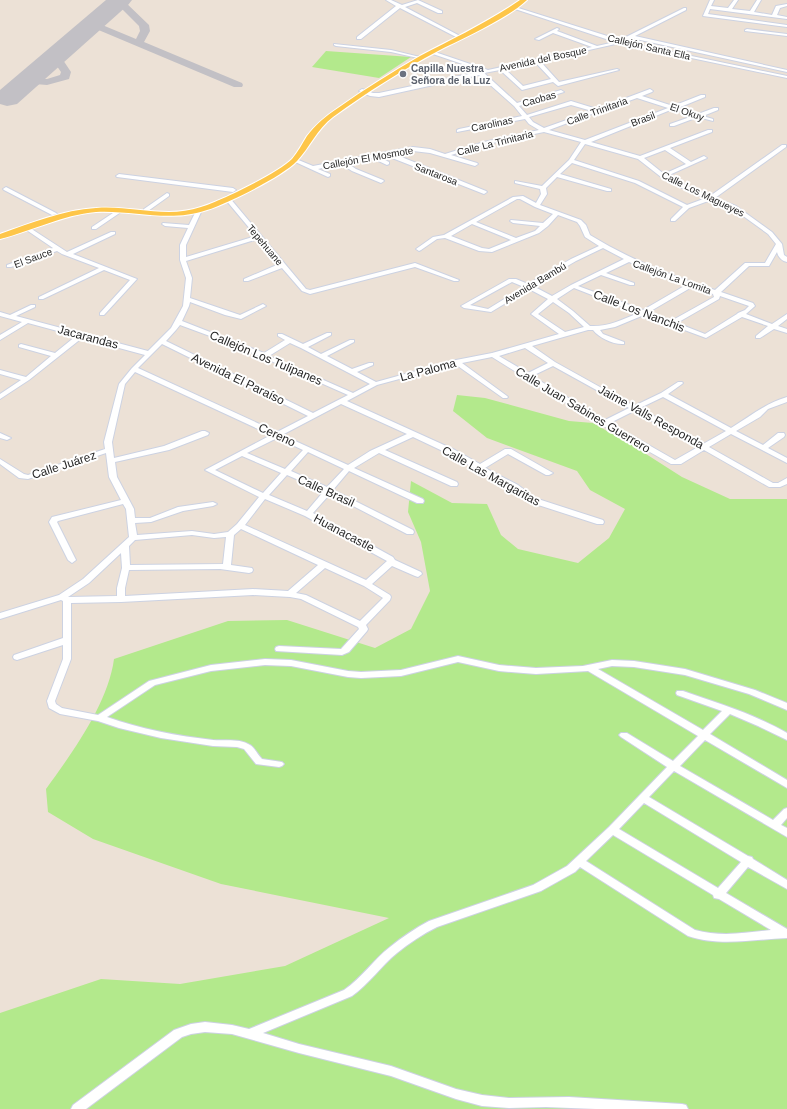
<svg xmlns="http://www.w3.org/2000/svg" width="787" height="1109" font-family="Arial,sans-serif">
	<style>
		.green { fill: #b3e98c }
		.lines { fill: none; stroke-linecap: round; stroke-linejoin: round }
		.taxiway { fill: #c2c0c5; fill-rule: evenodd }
		.runway { fill: #c2c0c5; fill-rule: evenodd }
		.minor-casing { stroke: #ccd2e2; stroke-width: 2 }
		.major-casing { stroke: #fff; stroke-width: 2 }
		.minor { fill: #fff; fill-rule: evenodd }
		.major { fill: #fec649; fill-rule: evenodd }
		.worship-dot { fill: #6b7280; stroke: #fff; stroke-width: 1.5 }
		.labels { text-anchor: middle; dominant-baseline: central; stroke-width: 4; stroke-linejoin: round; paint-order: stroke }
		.far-street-label { font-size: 10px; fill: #272727; stroke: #fff }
		.far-worship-label { font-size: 10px; font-weight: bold; fill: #5b616d; stroke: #fff; text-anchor: start }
		.street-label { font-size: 12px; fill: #272727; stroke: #fff }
	</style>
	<rect width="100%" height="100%" fill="#ece1d6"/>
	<!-- green -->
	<path class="green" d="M326 51 411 57 379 78 312 67Z
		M457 395 485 398 569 421 593 423 635 447 682 477 730 499H787V1109H0V1013L101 979 180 984 285 966 389 918 221 884 93 839 48 812 46 789C72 753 108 704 114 659L228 621 287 620 375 648 411 629 430 591 421 542 408 512 411 481 452 503 487 504 501 535 518 549 578 563 609 538 625 509 590 490 577 471 487 438 453 411Z"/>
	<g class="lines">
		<!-- taxiway -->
		<path class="taxiway" d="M115 0H123L149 25 150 31 144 42 242 83 243 85 242 87H234L89 26 87 24 89 22H95L136 39 140 31 139 26 116 3Z
			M55 53 59 54 71 72 69 79 47 85 23 83 22 81 27 78 47 79 60 75 61 72 50 56Z"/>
		<!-- runway -->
		<path class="runway" d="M106 0H132L128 5 17 104 7 106 0 104V90Z"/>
		<!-- minor casing -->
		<g class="minor-casing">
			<path id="minor" d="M386 0H391L402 5 418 0 442 11V13H438L417 3 405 7 460 36 456 37 400 8 361 39H357V37L396 6Z
				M710 0H714L711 6 728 8 734 0H738L732 9 750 11 757 0H761L754 12 772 15 776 6 787 4V6L780 8 777 15 787 17V19L710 9 708 14 787 25V27L703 16Z
				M512 6 620 40 684 8H686V10L635 36 787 70V72L631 38 625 42 787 76V78L620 43 540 61 559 82 617 69 619 70 558 86 553 82 522 90 500 70 484 73 517 103 561 90 564 92 519 106 527 115 571 101 597 109 650 89 653 91 652 92 642 96 673 106 701 95H705V97L678 108 698 114 714 108H718V110L703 116 713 119V121L698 117 674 126H670V124L693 116 673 109 591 142 640 156 708 130H712V132L670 148 691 162 704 156 707 158 667 176 692 189 710 196 782 145H786V147L715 198 736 206 772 232 782 244 784 255 787 257V262C782 261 778 257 777 252L769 266H749L721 292 753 303 755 306 746 314 772 324 787 314V319L778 326 787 329V333L774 329 760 338H756V336L768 326 742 317 706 338 644 315 615 327 600 330 603 334 624 342V344C614 345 599 338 593 330H588L532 346 555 362 634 406 661 393 678 382H682L683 383 682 384 668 394 731 428C749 417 766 403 787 397V402L768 409 760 417 736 431 763 445 778 433H784L785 435 784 437 768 448 787 458V463L731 434 709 447 773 483H778L787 478V484L780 487H769L704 450 681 464H671L602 425 492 357 462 363 507 396 508 397 507 398H503L455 364 377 385 347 401 455 450 480 464 505 449H511L553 473 549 475H546L508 454 485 468 518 485 535 498 603 520 604 522 603 524H597L529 502 512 489 449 454 413 437 385 450 457 482 458 484 457 486H451L379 453 354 468 423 499 424 501 423 503H417L349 471 333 490 413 530 414 532 413 534H407L330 494 313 513 393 557 395 560 421 572 422 574 418 577 415 576 392 566 372 584 390 595 391 597 390 600 366 625 368 629 367 631 349 652 342 655 276 651 275 649 276 647 279 646 341 649 359 629 358 627 301 599 290 597 253 595 121 602 71 603V659L55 701 56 704 62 708 98 715 149 681 211 665 265 659 291 660 348 671 361 672 401 670 458 656 499 665 536 668 583 666 612 660 634 661 685 669 755 690 787 703V710L749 694 685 675 634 667 612 666 598 669 703 730 722 711 677 695 676 693 677 691H683C718 703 754 714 787 733V740L758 726 730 714 710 734 787 780V788L705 740 680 766 773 820 784 809 787 808V818L781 825 787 828V837L674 771 649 797 748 856 752 857 753 859 787 880V889L748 867 726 893 787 929V938C754 939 721 947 688 936L580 867 575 872 541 891 437 927C423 934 409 943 397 953 381 966 369 984 352 996L263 1033 299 1044 391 1066 456 1089 482 1095 509 1098 569 1097 682 1104 686 1105 688 1109H596L546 1107 509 1108 482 1106 456 1099 391 1076 299 1053 232 1034 205 1032 191 1034 182 1037 86 1109H71L73 1105 174 1030 191 1024 205 1022 232 1025 249 1029 344 990C362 978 373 960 390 947 402 937 416 928 429 921L533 885 567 866 609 827 667 767 621 737 619 735 621 733H627L673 761 698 736 588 671 536 674 499 671 458 662 401 676 361 678 348 677 291 666 265 665 211 671 155 685 107 717C140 729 178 736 213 740 225 741 240 738 250 745 254 747 258 755 262 759L282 762 284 764 282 766 279 767 256 764 244 749 237 747 213 746 161 738 119 728 98 721 60 714 49 708 47 701 63 659V645L17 660 14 659 13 657 14 655 63 638V601L61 600 0 619V613L59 595 83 579 129 537 126 509 123 504 58 521 57 522 76 560 72 563 68 560 49 522 52 517 121 500 109 477 106 453 28 479 19 478 0 464V459L24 474 28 475 105 449 104 442 119 384 132 368 145 355 82 338 29 380 0 399V394L21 380 0 374V370L26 377 51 356 19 347V345L21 344 55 353 76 336 28 323 0 340V335L22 322 0 316V312L10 315 31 305H35V307L16 316 148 351 171 328 183 306 186 278 180 260V245L188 228 165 226 162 224 163 223 189 225 197 209 202 210 186 245V257L256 236 225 199 224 198 227 196 229 197 306 289 310 290 415 263 459 280 458 281H454L415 267 310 294 302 291 282 268 248 281H244V279L279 264 258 239 186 261 192 278 190 298 240 315 261 305 263 304 266 306 241 319 225 315 190 302 189 306 182 321 264 353 285 340 278 336V334H282L303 344 327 333H331V335L308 347 321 354 350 340H354V342L327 356 352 369 369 363H373V365L357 372 376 382 456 360 492 353 559 334 531 314 548 299 529 289 491 312 464 308 461 306 509 279H516L528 284 571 259 599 246 585 237 580 226 577 222 558 215 548 226 539 233 492 252 479 251 445 238 437 239 421 250 419 251 416 249 433 237 444 235 513 197 523 196 536 203 541 194 540 189 515 183V181L542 186 569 160 581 142 544 132 487 144 451 155 477 163 478 164 475 166 430 153 413 151 394 154 486 191 487 192 484 194 387 156 379 157 389 162V164L387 165 372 158 347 163 356 169 383 180 384 181 381 183 352 171 341 164 318 169 330 174V176L328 177 291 160 296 159 313 166 413 147 430 149 445 154 484 142 539 130 529 124 525 119 457 132V130L459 129 522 116 514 106 479 75 379 97 370 96 359 91 362 89 373 93H379L483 71 430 53V51H432L488 70 592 47 553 33 539 40 535 39 557 28 559 29 557 31 597 46 615 42 512 8ZM535 62 551 79 523 86 505 69ZM637 98 668 108 585 140 549 130 597 112H601V111ZM571 105 592 111 544 128 533 122 529 117ZM585 144 638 159 661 177 688 191 706 198 687 205 639 181 574 160ZM665 150 686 164 664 174 644 158ZM572 163 635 183 683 207 671 219V221H675L689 208 711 200 732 208 768 234 776 244 765 263H745L715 290C671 276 629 259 590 235L586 225 581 220 540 205 547 194 546 188 557 177 607 191H611V189L560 174ZM517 199H520L535 207 553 214 543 223 511 220 510 221 513 223 540 226 535 231 516 238 476 222ZM472 224 511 240 489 249 482 248 451 236ZM603 248 624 259 571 285 552 296 533 286 576 261ZM629 262 686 285 643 310 578 286 601 275 630 285H634V283L606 273ZM512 282 524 287 488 309 470 305ZM692 287 713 294 714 297 671 321 649 312ZM574 288 638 313C622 320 607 327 590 326L573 311 557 299ZM720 296 749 306 745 310 738 313 737 314 705 334 677 323 719 299ZM553 302 569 313 584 327 565 332 538 314ZM180 325 237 346 348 395 313 413 166 341 176 330ZM290 343 301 348 370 384 353 393 269 356ZM162 344 308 416 277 432 138 368ZM525 348 548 363 528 373 499 356ZM553 366 629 408 605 420 532 376ZM135 372 271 435 205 470 259 497 237 524 228 532 214 534 192 531 137 535 135 523 151 522 183 511 213 506 217 504 213 502 178 507 150 518H135L134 509 117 477 115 462 169 450 208 435 209 433 205 431H202L164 446 114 458 112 442 125 384ZM663 397 726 431 703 444 640 408ZM341 404 407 434 370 451 348 465 282 435ZM634 411 698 447 675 460 610 423ZM277 438 303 450 285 469 247 453ZM308 452 344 469 327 487 291 471ZM242 456 281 473 263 493 215 470ZM287 475 324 491 307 511 269 495ZM265 499 305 516 387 561 366 580 245 525ZM241 529 318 565 288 591 253 589 125 596V588L129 570 220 569 249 573 252 572 253 570 252 568 231 565 234 535ZM192 535 214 538 226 537 223 564 130 565 129 546 135 540ZM121 553 122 568 117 588V596L68 597 89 583ZM325 568 364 586 383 598 360 621 306 595 296 593ZM644 803 741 862 718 888 619 829ZM613 835 713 895 714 898 719 899 771 930C746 933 720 937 695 930L586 861Z
				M747 29 787 34V36L745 31V30Z
				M334 44 391 50 420 57 418 58 391 52 336 46 334 45Z
				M119 174 233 188 236 190 233 192 117 177 116 176Z
				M6 187 56 213 57 214 52 215 4 190 3 189Z
				M167 193 169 194V196L148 211H144V209Z
				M119 209 121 210V212L96 229H92V227Z
				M27 226 67 252 111 232H115V234L73 254 137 279 104 315H100V313L130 280 104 270 43 299H39V297L99 268 62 254 57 251 11 267H7V265L53 248 25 229 24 228Z
				M0 433 11 438 7 440 0 438Z"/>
		</g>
		<!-- major casing -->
		<g class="major-casing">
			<path id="major" d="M520 0H527C507 19 463 38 438 51 402 70 366 93 333 117 317 129 310 147 297 161 283 176 227 204 207 210 170 223 133 210 96 212 62 215 32 231 0 239V234C31 223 63 210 96 208 131 205 167 219 201 207 221 201 278 173 292 159 298 152 302 144 307 136 316 124 326 116 338 108 365 89 392 72 420 56 454 38 488 22 520 0Z"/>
		</g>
		<!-- minor -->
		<use href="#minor" class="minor"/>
		<!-- major -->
		<use href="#major" class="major"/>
	</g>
	<!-- markers -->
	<circle class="worship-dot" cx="403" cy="74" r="4"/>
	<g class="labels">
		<!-- far-street labels -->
		<g class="far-street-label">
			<text transform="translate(649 47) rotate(13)">Callejón Santa Ella</text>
			<text transform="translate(543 59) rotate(-12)">Avenida del Bosque</text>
			<text transform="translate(539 99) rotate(-16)">Caobas</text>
			<text transform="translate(597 111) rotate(-20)">Calle Trinitaria</text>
			<text transform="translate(687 112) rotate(19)">El Okuy</text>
			<text transform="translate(643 119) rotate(-21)">Brasil</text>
			<text transform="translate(492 124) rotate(-12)">Carolinas</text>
			<text transform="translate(495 143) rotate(-14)">Calle La Trinitaria</text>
			<text transform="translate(368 158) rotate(-10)">Callejón El Mosmote</text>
			<text transform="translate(436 174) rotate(21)">Santarosa</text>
			<text transform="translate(703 194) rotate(26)">Calle Los Magueyes</text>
			<text transform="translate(265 245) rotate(50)">Tepehuane</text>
			<text transform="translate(33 258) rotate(-20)">El Sauce</text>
			<text transform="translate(672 277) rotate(20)">Callejón La Lomita</text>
			<text transform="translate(535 283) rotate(-31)">Avenida Bambú</text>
		</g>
		<!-- far-worship labels -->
		<g class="far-worship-label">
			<text x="411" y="68">Capilla Nuestra<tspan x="411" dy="12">Señora de la Luz</tspan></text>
		</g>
		<!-- street labels -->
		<g class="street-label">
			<text transform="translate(639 311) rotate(21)">Calle Los Nanchis</text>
			<text transform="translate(88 337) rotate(15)">Jacarandas</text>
			<text transform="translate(266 358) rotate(23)">Callejón Los Tulipanes</text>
			<text transform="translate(428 370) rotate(-15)">La Paloma</text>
			<text transform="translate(238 379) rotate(26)">Avenida El Paraíso</text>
			<text transform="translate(583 410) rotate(31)">Calle Juan Sabines Guerrero</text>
			<text transform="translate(651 417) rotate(29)">Jaime Valls Responda</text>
			<text transform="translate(277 435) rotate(25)">Cereno</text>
			<text transform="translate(64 465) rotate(-18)">Calle Juárez</text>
			<text transform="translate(491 476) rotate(29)">Calle Las Margaritas</text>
			<text transform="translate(326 491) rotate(24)">Calle Brasil</text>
			<text transform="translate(344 533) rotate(28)">Huanacastle</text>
		</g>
	</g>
</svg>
